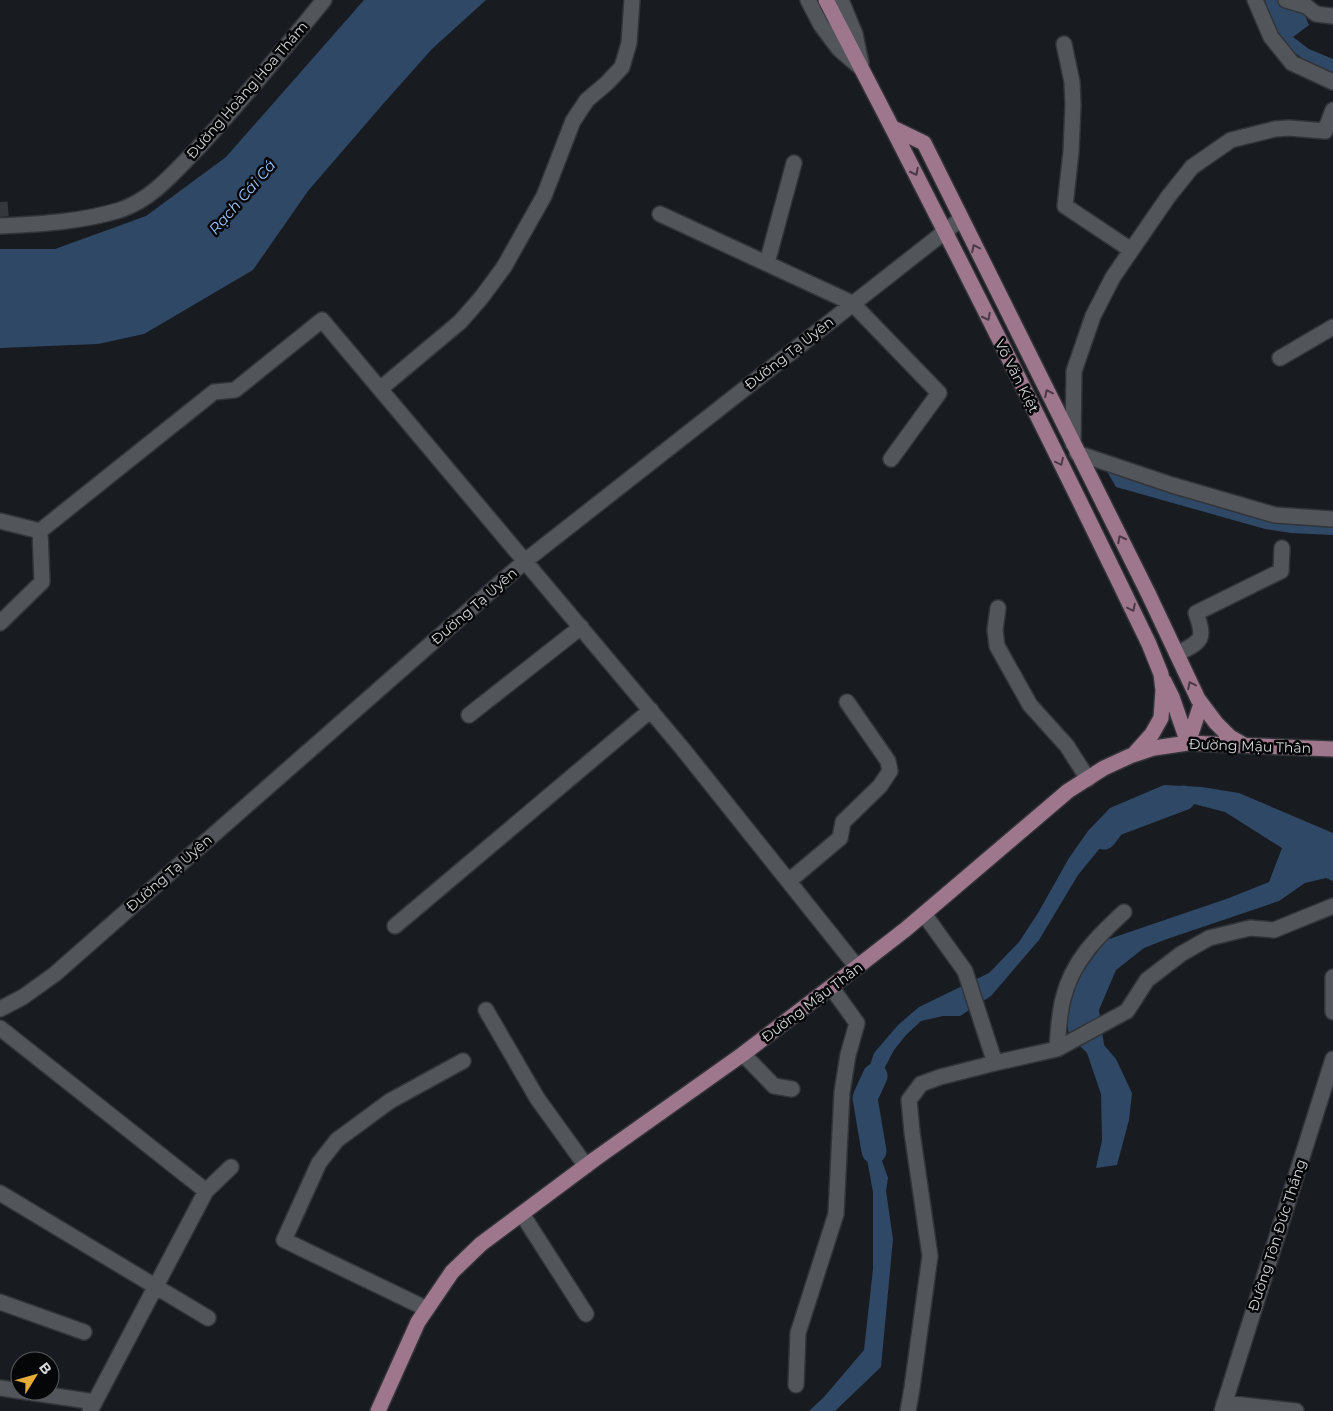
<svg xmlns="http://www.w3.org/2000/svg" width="1333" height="1411" font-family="Montserrat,sans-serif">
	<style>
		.water { fill: #2f4866 }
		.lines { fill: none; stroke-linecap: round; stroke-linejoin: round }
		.river { stroke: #2f4866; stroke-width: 25 }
		.minor-tunnel { stroke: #34373c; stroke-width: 15; stroke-dasharray: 15 8; stroke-linecap: butt }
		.minor-casing { stroke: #323438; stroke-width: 18 }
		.major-casing { stroke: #323438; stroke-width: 18 }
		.minor { stroke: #52565b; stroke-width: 15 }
		.major { stroke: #9e778d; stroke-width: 15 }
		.oneway { stroke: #4a3944 }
		.labels { text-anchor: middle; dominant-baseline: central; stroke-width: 5; stroke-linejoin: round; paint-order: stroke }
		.street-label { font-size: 14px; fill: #d4d6d9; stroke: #050608 }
		.water-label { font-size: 15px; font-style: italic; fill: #9cc7fd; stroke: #050608 }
	</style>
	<rect width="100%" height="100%" fill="#181b20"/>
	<!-- water -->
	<path class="water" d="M364 0H486L432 49 383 104 308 191 253 270 144 334 98 344 0 348V249H55L146 216 226 157Z
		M1265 0H1277L1281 5 1304 13 1309 25 1293 37 1309 49 1333 59V72C1295 59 1273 41 1265 0Z
		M1105 468 1333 521V535L1291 533 1265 529 1116 487Z
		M1164 785 1202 787 1239 793 1333 833V881L1326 878 1305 883 1279 901 1167 939 1144 948 1116 970 1099 1010 1104 1045 1116 1059 1132 1093 1129 1120 1117 1165 1096 1168 1102 1140 1101 1094 1087 1053 1069 1035 1065 1009 1080 975 1106 940 1229 898 1269 882 1282 848 1225 812 1194 804 1173 805 1136 813 1114 831 1078 875 1039 940 991 996 960 1016H943L921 1021 906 1035 894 1050 872 1092 866 1106 869 1124 888 1178 886 1191 893 1239 881 1367 835 1411H809L824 1397 864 1350 873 1269V1192L857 1105 874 1053 898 1025 919 1007 989 973 1019 942 1038 913 1069 858 1088 831 1110 808Z"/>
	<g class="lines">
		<!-- river -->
		<path class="river" d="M1104 837 1114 824 1183 798
			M874 1151 865 1098 875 1076"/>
		<!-- minor-tunnel -->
		<path class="minor-tunnel" d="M0 202 2 226"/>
		<!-- minor casing -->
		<g class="minor-casing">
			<path id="minor" d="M808 0 821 25 839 49 861 68
				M841 0 855 34 861 63
				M1255 0 1271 37 1292 63 1333 82
				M1286 0 1306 6 1316 14 1333 16
				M1064 44 1072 82 1073 105 1071 152 1065 206 1131 250
				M660 214 852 303 939 393 891 459
				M0 226C40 224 81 222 120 210 153 199 175 171 199 147 243 100 283 50 324 0
				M767 263 794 163
				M1280 358 1333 327
				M380 389 460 322 481 298 504 267 544 196 573 121 587 100 607 83 622 67 629 43 632 0
				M1073 444 1074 371 1093 316 1113 277 1168 197 1192 167 1231 140 1275 129 1289 128 1325 131 1333 110
				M1077 453 1172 485 1275 515 1333 519
				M0 521 40 531 214 392 235 390 322 320 682 748 857 967
				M998 608 995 630 997 646 1030 705 1067 746 1088 779
				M0 623 42 582 40 531
				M1177 654C1201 641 1206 641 1196 613L1281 571 1282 548
				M469 715 581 627
				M789 881 840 838 843 822 880 786 890 771 888 761 847 702
				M924 914 965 971 995 1063 1057 1049 1127 1011 1147 980 1181 954 1209 938 1250 928 1274 930 1333 906
				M395 926 651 710
				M1333 977V1012
				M0 1009 23 997 55 974 525 561 961 219
				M486 1010 537 1098 586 1166
				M0 1028 206 1191 90 1411
				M1057 1049C1058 1032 1059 1015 1063 999 1072 961 1097 937 1124 912
				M743 1054 774 1086 792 1089
				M206 1191 231 1167
				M0 1193 208 1318
				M522 1214 586 1314
				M0 1302 84 1332
				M427 1309 284 1240 319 1163 337 1140 390 1101 463 1061
				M796 1385 798 1333 836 1214 842 1092 848 1055 857 1023 831 987
				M0 1388 20 1391
				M21 1391 95 1402
				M1224 1403 1296 1411
				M908 1411 912 1388 930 1256 912 1132 909 1100 921 1084 940 1077 995 1063
				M1222 1411 1333 1059"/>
		</g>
		<!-- major casing -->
		<g class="major-casing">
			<path id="major" d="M826 0C937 213 1045 428 1149 644L1161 674 1163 690 1161 718 1152 734 1135 753
				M893 128 924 143 1148 593 1198 699 1216 723 1230 737 1244 745
				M1164 681 1172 697 1188 743
				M1188 743 1201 704
				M378 1411 418 1322 452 1272 481 1244 595 1159 743 1054 857 967 906 929 1068 791 1104 768 1130 756 1154 748 1188 743 1333 749"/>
		</g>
		<!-- minor -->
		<use href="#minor" class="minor"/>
		<!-- major -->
		<use href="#major" class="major"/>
	</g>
	<!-- one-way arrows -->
	<defs><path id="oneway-chevron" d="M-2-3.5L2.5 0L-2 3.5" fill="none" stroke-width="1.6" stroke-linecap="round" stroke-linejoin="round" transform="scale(1.25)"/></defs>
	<g class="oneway">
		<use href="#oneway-chevron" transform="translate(915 172) rotate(63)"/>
		<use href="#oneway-chevron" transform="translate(975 248) rotate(-116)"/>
		<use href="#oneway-chevron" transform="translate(987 317) rotate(63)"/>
		<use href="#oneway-chevron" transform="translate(1048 393) rotate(-116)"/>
		<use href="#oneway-chevron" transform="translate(1060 462) rotate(64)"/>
		<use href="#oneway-chevron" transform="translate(1121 539) rotate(-117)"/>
		<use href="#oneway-chevron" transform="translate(1132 608) rotate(64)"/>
		<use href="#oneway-chevron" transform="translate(1191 685) rotate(-116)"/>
	</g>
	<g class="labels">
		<!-- street labels -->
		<g class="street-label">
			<text transform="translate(247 90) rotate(-49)">Đường Hoàng Hoa Thám</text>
			<text transform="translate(789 353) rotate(-38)">Đường Tạ Uyên</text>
			<text transform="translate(1017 376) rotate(63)">Võ Văn Kiệt</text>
			<text transform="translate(474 606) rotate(-41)">Đường Tạ Uyên</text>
			<text transform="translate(1250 746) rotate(2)">Đường Mậu Thân</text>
			<text transform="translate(169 873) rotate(-41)">Đường Tạ Uyên</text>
			<text transform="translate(812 1002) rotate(-37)">Đường Mậu Thân</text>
			<text transform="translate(1277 1235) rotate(-72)">Đường Tôn Đức Thắng</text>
		</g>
		<!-- water labels -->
		<g class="water-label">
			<text transform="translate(242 197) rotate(-49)">Rạch Cái Cá</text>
		</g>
	</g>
	<!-- north arrow -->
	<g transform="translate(35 1376) rotate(53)"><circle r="24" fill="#050608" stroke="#58595c"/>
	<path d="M0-4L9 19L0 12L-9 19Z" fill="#e6ac36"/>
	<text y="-8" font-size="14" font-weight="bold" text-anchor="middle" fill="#d4d6d9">B</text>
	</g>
</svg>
